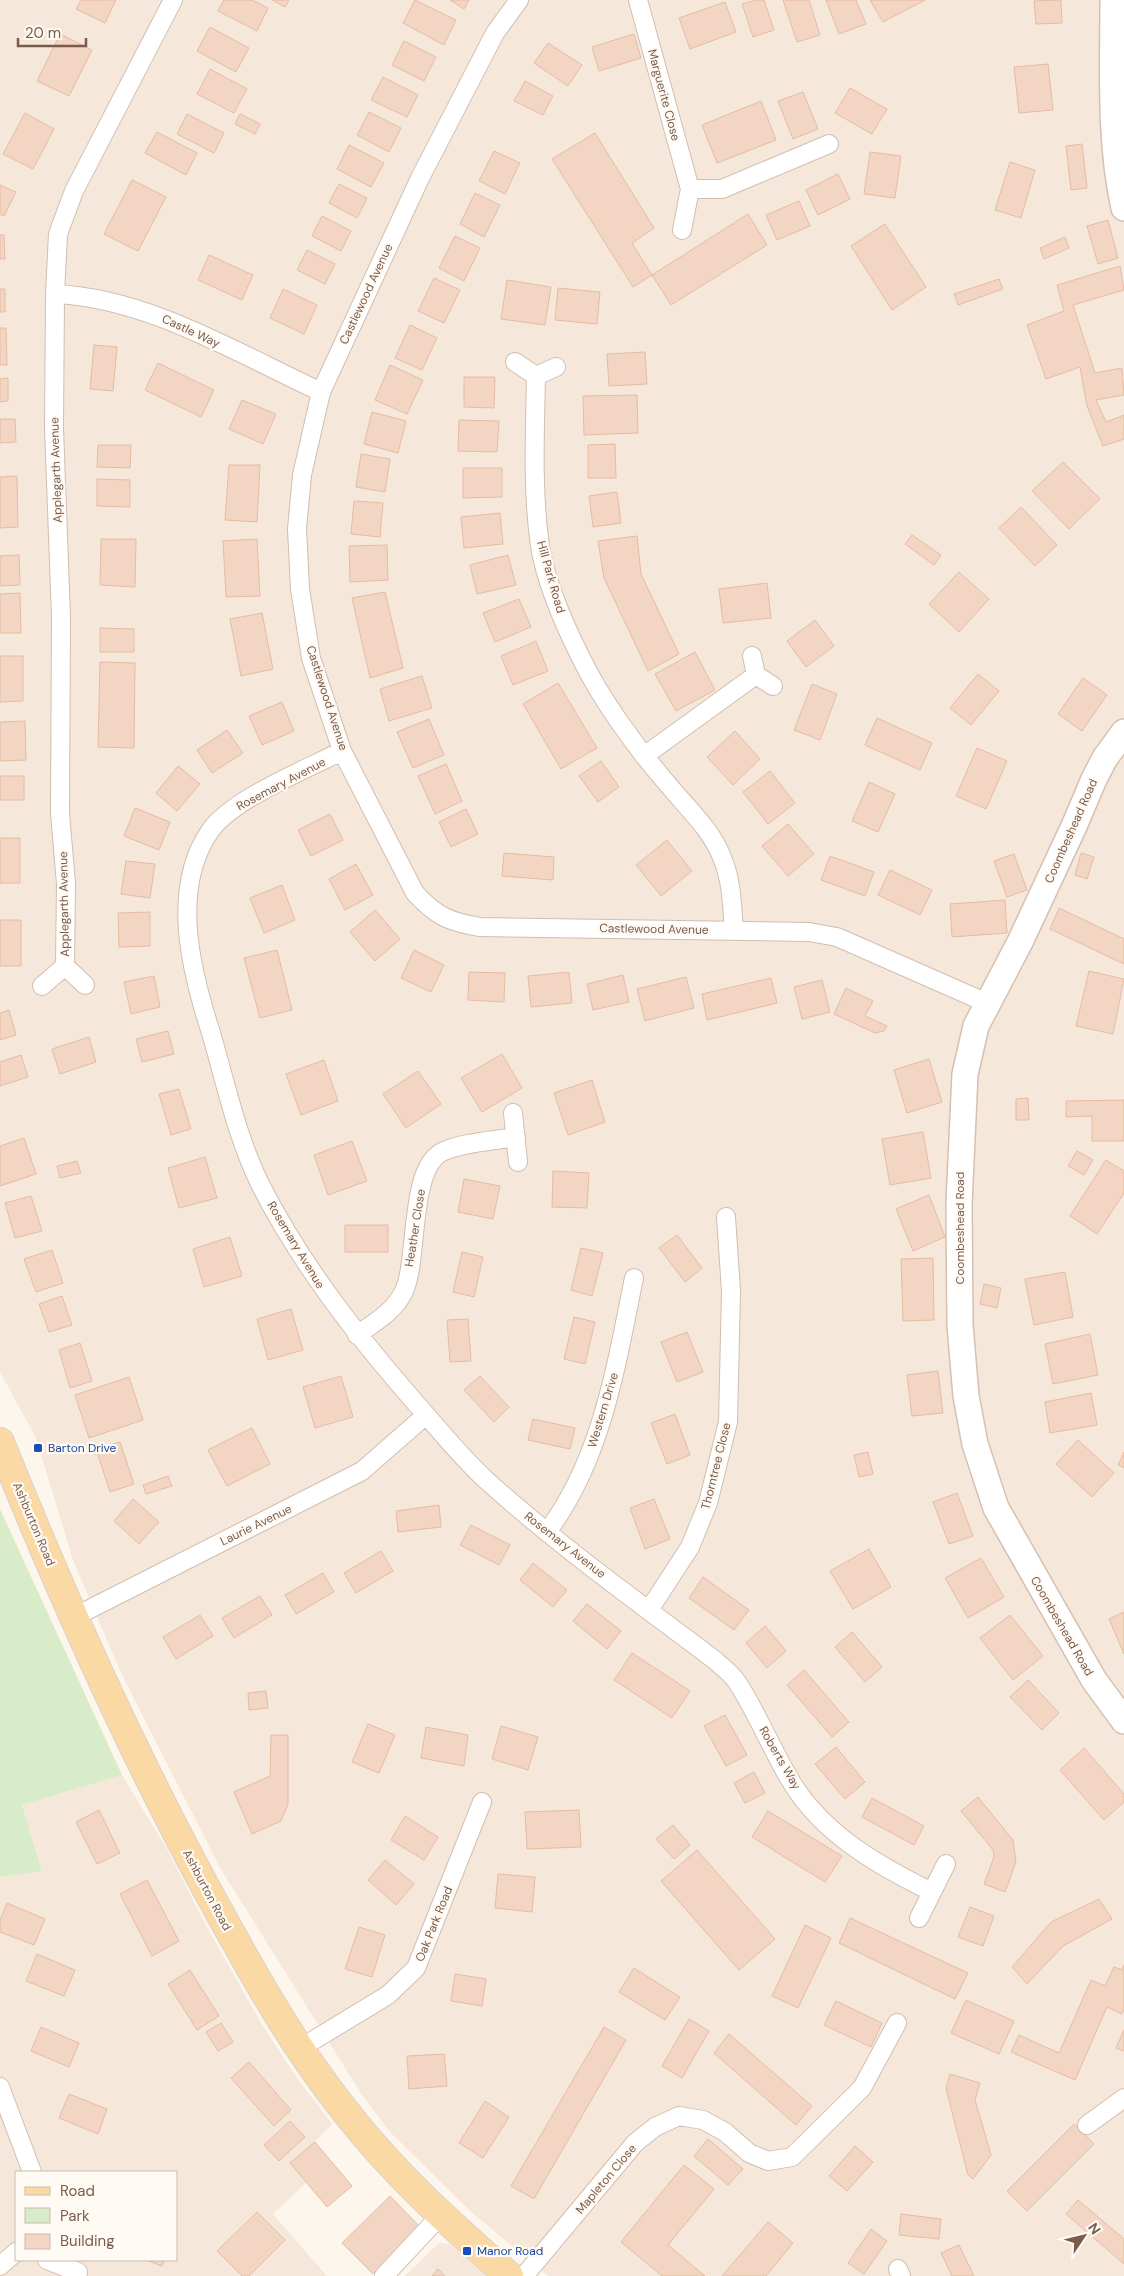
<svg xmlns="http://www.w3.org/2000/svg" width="1124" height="2276" font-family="'DM Sans',sans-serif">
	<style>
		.residential { fill: #f5e8da; fill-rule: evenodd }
		.green { fill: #d8ecc9 }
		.building { fill: #f3d5c3; stroke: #e6bba3 }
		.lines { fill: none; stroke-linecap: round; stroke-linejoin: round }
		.street-casing { stroke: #d1beb0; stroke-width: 20 }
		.secondary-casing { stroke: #d6c0b0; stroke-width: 28 }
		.primary-casing { stroke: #dad1cd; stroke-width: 30 }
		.street { stroke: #fff; stroke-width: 18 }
		.secondary { stroke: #fff; stroke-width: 25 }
		.primary { stroke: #fbd9a5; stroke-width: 28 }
		.transit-dot { fill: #1a4fb4; stroke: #fffaf3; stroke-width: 2 }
		.labels { text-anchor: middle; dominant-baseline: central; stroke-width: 4.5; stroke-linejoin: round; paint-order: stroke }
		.street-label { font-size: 12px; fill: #7a5c4d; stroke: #fffaf3 }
		.transit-label { font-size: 12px; fill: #164399; stroke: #fffaf3; text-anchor: start }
	</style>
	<rect width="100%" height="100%" fill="#fdf6ec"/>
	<!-- residential -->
	<path class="residential" d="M0 0H1124V2276H548L469 2210 390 2132 362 2095 219 1866 121 1673 73 1560 36 1438 0 1372Z
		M122 1775 167 1849 203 1920 262 2025 300 2082 332 2124 315 2142 290 2163 306 2183 273 2214 327 2276H0V1877L42 1870 22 1805ZM16 2172H176V2260H16Z
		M439 2243 450 2244 486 2276H405Z"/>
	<!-- green -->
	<path class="green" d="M0 1509 122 1775 22 1805 42 1871 0 1877Z"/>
	<!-- building -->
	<path class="building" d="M81 0H116L105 23 76 9Z
		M224 0H252L268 8 257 31 218 11Z
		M272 0H289L285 7Z
		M415 0 456 20 444 45 403 23Z
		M450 0H469L464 9Z
		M756 0H764L774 30 753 37 742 4Z
		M783 0H809L820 35 797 42Z
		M826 0H856L866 24 839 34Z
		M870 0H925L883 22Z
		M1061 0 1062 23 1036 24 1034 1Z
		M725 2 736 32 690 49 679 18Z
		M210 27 249 48 236 72 197 51Z
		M60 34 92 50 69 96 37 81Z
		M634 34 641 58 599 71 592 47Z
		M404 41 436 57 424 81 392 65Z
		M548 43 582 65 568 86 534 63Z
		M1048 64 1053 110 1019 113 1014 67Z
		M210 69 247 89 234 113 197 94Z
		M383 77 418 95 407 117 371 100Z
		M525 81 553 96 543 115 514 101Z
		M850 88 887 109 872 134 835 113Z
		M803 92 818 129 793 139 778 101Z
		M761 101 776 140 717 163 702 125Z
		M369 112 401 128 389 152 357 135Z
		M25 113 54 129 33 169 3 154Z
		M187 114 224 133 214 153 177 134Z
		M240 114 260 124 255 134 235 124Z
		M157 132 197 153 186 175 145 153Z
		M595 133 654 228 632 243 652 275 748 214 767 245 671 305 652 275 633 287 552 159Z
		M1082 144 1087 188 1071 190 1066 146Z
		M349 145 384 163 371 187 337 169Z
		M494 151 520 163 505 194 479 181Z
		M870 152 901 156 895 198 864 194Z
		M1010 162 1035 170 1021 218 995 210Z
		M838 174 850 199 818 215 806 190Z
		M132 180 166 197 138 251 104 234Z
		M339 184 367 198 357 218 329 203Z
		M0 185 16 192 4 216 0 214Z
		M475 193 500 205 484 237 460 224Z
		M799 201 810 226 777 240 766 215Z
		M322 216 351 231 341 251 312 236Z
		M1108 220 1118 258 1098 264 1087 226Z
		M885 224 926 287 892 310 851 246Z
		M0 235H4L5 259H0Z
		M455 236 480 248 464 281 439 268Z
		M1065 237 1069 248 1044 259 1040 248Z
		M307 250 335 264 325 284 297 270Z
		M209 255 253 275 242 300 198 280Z
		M1120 266 1124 290 1073 305 1095 373 1122 368 1124 395 1096 400 1106 422 1124 415V439L1103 446 1087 406 1080 367 1046 379 1027 325 1064 311 1057 285Z
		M434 278 460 290 444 323 418 311Z
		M999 279 1003 289 958 305 954 294Z
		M507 280 551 287 545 325 501 319Z
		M558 288 600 292 597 324 555 320Z
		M0 289H5V312H0Z
		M283 289 317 305 304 334 270 318Z
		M410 325 437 338 422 370 395 358Z
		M0 328H6L7 365H0Z
		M94 345 117 347 113 391 90 389Z
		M645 352 647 384 609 386 607 354Z
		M158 363 214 390 201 417 145 390Z
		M390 365 423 380 407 414 375 400Z
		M464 377H495L494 408 464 407Z
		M8 378V401L0 402V379Z
		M637 395 638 433 584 435 583 396Z
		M242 400 276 414 263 444 229 429Z
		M372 412 406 421 398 453 364 444Z
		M0 419H15L16 442 0 443Z
		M459 420 499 421 497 452 458 451Z
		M615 444 616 478H588V445Z
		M98 445H131L130 468 97 467Z
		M361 454 390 459 385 492 356 487Z
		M1063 462 1100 499 1069 529 1032 491Z
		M229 465H260L257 522 225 520Z
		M463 468H502V497L463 498Z
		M17 476 18 527 0 528V477Z
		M97 479 130 480V507L97 506Z
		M617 492 621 523 593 527 589 496Z
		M354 501 383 503 380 537 351 534Z
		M1021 507 1057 545 1035 566 999 528Z
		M500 513 503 544 464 548 461 517Z
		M912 535 941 555 934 565 905 544Z
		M637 536 641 574 679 654 648 671 604 578 598 541Z
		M101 539H136L135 587 100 585Z
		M257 539 260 596 226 597 223 541Z
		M387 545 388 580 350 582 349 546Z
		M19 555 20 585 0 586V556Z
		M508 555 516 585 477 594 470 565Z
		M959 572 989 599 959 632 929 604Z
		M767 583 771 618 723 623 719 589Z
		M385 592 403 668 370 678 352 598Z
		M20 593 21 633H0V594Z
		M519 599 531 627 495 642 483 613Z
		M262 613 273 669 241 676 230 619Z
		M815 620 834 646 806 667 787 641Z
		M100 628 134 629V652H100Z
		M536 641 548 671 513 685 501 656Z
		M695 652 715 690 676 711 655 674Z
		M0 656H23V701L0 702Z
		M100 662 135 663 134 748 98 747Z
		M978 674 999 691 971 725 950 708Z
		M422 676 432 708 389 721 380 689Z
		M1083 678 1107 695 1082 731 1058 714Z
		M558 683 597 748 561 769 523 704Z
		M812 684 837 694 820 740 794 730Z
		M282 702 294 731 262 745 249 716Z
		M877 718 932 743 920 770 865 745Z
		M429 719 444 755 413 768 397 732Z
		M25 721 26 760 0 761V722Z
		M227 730 243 753 212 773 197 750Z
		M735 731 760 759 733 785 707 757Z
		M977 748 1007 761 986 809 956 796Z
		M601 761 619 787 598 802 579 776Z
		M446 764 462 801 435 814 418 776Z
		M178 766 200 784 177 811 156 793Z
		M770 771 795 803 768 824 743 792Z
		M0 776H24V800H0Z
		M869 782 895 794 878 832 852 821Z
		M135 808 170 822 159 850 124 836Z
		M466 809 478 834 451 847 439 822Z
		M330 814 343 840 311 856 298 830Z
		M788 824 814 854 788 876 762 846Z
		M0 838H20V883H0Z
		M667 840 692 871 661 896 636 865Z
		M504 853 554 857 553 880 502 876Z
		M1081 853 1094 857 1087 879 1075 875Z
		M1014 854 1027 890 1007 897 994 861Z
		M830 856 874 872 865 896 821 880Z
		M126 861 155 864 150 898 121 894Z
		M356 864 373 895 345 910 329 879Z
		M890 870 932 890 920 915 878 895Z
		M282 885 295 920 264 933 250 898Z
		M1005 900 1007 933 952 937 950 904Z
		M1059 908 1124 939V964L1050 929Z
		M375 910 400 939 375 961 350 932Z
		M150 912V946L119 947 118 913Z
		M0 920H21V966H0Z
		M277 950 292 1010 260 1018 244 958Z
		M414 950 444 965 431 992 401 978Z
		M1089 971 1124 979 1113 1034 1076 1026Z
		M469 972 505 973 504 1002 468 1000Z
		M569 972 572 1003 531 1007 528 976Z
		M623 975 629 1002 593 1010 587 984Z
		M154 976 160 1007 131 1014 124 982Z
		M686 977 694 1008 645 1021 637 989Z
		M771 978 777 1003 707 1020 702 994Z
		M822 980 830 1012 802 1019 794 987Z
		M846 988 873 1001 865 1016 887 1026 884 1031 875 1033 834 1014Z
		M9 1010 16 1035 0 1040V1013Z
		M168 1031 174 1054 142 1062 136 1039Z
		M89 1037 96 1062 60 1074 52 1049Z
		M502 1054 522 1088 482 1112 461 1078Z
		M21 1055 28 1077 0 1086V1062Z
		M929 1059 942 1102 907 1113 894 1070Z
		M324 1060 338 1101 301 1115 286 1074Z
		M418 1071 441 1104 406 1128 383 1094Z
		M592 1080 605 1122 568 1135 554 1093Z
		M179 1089 191 1129 171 1135 159 1094Z
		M1028 1098 1029 1120H1016V1099Z
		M1124 1100V1141H1092V1116L1066 1117V1101Z
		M923 1132 931 1178 890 1185 882 1139Z
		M24 1138 36 1174 0 1186V1146Z
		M352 1141 367 1181 328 1195 314 1155Z
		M1077 1151 1093 1160 1084 1175 1068 1166Z
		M205 1157 217 1198 179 1208 168 1168Z
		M1106 1160 1124 1171V1193L1097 1234 1070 1216Z
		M77 1161 81 1173 60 1178 57 1166Z
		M553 1171 589 1173 587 1208 552 1207Z
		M464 1179 500 1186 493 1219 458 1212Z
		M929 1195 945 1237 913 1251 896 1209Z
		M31 1196 42 1231 15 1238 5 1203Z
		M345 1225H388V1252H345Z
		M677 1235 702 1268 685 1282 659 1248Z
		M230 1237 242 1276 204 1287 193 1249Z
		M581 1248 603 1253 592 1296 571 1290Z
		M52 1250 63 1283 36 1292 24 1259Z
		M462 1252 483 1257 474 1297 453 1292Z
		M933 1258 934 1320 903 1321 901 1259Z
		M1065 1272 1073 1317 1034 1325 1025 1279Z
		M984 1284 1001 1288 997 1308 980 1304Z
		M62 1296 72 1325 49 1332 39 1304Z
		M291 1309 303 1350 268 1360 257 1319Z
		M574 1317 595 1322 585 1364 564 1359Z
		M468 1319 471 1361 450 1362 447 1320Z
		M687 1332 703 1372 677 1382 661 1342Z
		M1090 1334 1098 1375 1053 1384 1045 1344Z
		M80 1343 92 1381 70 1388 59 1350Z
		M938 1371 943 1413 912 1416 907 1375Z
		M341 1376 353 1417 315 1428 303 1387Z
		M480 1376 509 1407 494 1422 464 1390Z
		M129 1377 143 1420 89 1438 75 1395Z
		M1091 1393 1097 1425 1050 1433 1045 1402Z
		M675 1414 690 1455 667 1464 651 1423Z
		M533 1419 575 1428 570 1449 528 1440Z
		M252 1428 270 1464 227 1486 208 1450Z
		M1078 1440 1114 1473 1092 1497 1056 1464Z
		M120 1442 134 1484 110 1492 96 1449Z
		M868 1452 873 1474 859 1477 854 1455Z
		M1124 1452V1468L1118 1465Z
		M168 1476 172 1486 146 1494 143 1485Z
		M957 1493 973 1536 949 1544 933 1502Z
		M133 1499 159 1522 139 1544 114 1521Z
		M654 1499 670 1539 645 1549 630 1508Z
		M439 1505 441 1527 398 1532 396 1511Z
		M471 1525 510 1545 499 1565 460 1545Z
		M869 1549 891 1587 853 1609 830 1571Z
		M381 1551 393 1571 356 1593 344 1573Z
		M981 1558 1004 1597 968 1618 945 1578Z
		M533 1563 567 1590 553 1607 520 1580Z
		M323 1573 334 1592 296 1614 285 1595Z
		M703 1577 749 1610 734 1630 689 1598Z
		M260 1596 272 1615 234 1638 222 1618Z
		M587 1604 621 1631 607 1649 573 1621Z
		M1124 1612V1654L1109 1619Z
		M200 1615 213 1636 176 1659 163 1637Z
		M1010 1615 1043 1656 1013 1680 980 1638Z
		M765 1626 786 1651 767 1668 746 1643Z
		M852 1632 882 1667 865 1682 835 1647Z
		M632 1653 690 1691 672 1718 614 1680Z
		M804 1670 849 1722 832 1737 787 1685Z
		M1028 1680 1059 1713 1042 1730 1010 1697Z
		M266 1691 268 1708 249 1710 248 1693Z
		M725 1715 747 1755 726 1766 704 1726Z
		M368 1724 395 1735 379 1773 352 1762Z
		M501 1726 538 1737 528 1770 492 1759Z
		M426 1727 468 1735 464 1766 421 1758Z
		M271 1735H288V1804L281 1821 252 1834 234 1792 270 1776Z
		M836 1747 865 1782 845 1799 815 1764Z
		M1084 1748 1124 1794V1802L1104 1820 1060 1770Z
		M754 1772 765 1793 745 1803 734 1783Z
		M978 1797 1013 1840 1016 1862 1005 1892 984 1884 994 1857 993 1850 961 1811Z
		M872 1798 924 1826 914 1845 862 1817Z
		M99 1810 120 1853 97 1864 76 1822Z
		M579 1810 581 1847 527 1849 525 1812Z
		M768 1811 842 1856 825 1882 752 1837Z
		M405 1816 438 1837 424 1860 391 1840Z
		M673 1825 690 1845 674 1859 656 1839Z
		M697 1850 775 1939 739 1970 661 1881Z
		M385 1860 414 1884 396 1905 368 1880Z
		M498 1874 535 1877 532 1912 495 1908Z
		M147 1880 179 1941 152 1956 120 1894Z
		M1099 1899 1112 1919 1063 1946 1027 1984 1012 1967 1051 1922Z
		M7 1903 45 1919 34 1945 0 1932V1920Z
		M970 1907 994 1916 983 1946 958 1937Z
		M850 1918 968 1973 955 1999 839 1943Z
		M805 1925 831 1938 798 2008 772 1996Z
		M359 1927 385 1935 372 1977 345 1969Z
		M37 1954 75 1970 64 1996 26 1981Z
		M1124 1965V2010L1122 2014 1107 2007 1075 2080 1011 2052 1019 2035 1059 2053 1091 1980 1105 1986 1114 1967 1122 1970Z
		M634 1968 680 1997 665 2020 619 1992Z
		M190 1970 219 2016 197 2030 168 1984Z
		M455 1974 486 1979 482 2006 451 2001Z
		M966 2000 1014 2021 999 2054 951 2033Z
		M836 2001 882 2023 871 2047 824 2025Z
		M689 2019 709 2031 682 2078 662 2066Z
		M221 2023 233 2042 218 2051 206 2032Z
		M41 2027 79 2043 69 2067 31 2051Z
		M604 2027 626 2040 534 2199 511 2186Z
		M1124 2030V2051L1116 2048Z
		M729 2034 812 2106 796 2125 714 2053Z
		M444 2054 447 2086 409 2089 407 2056Z
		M249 2062 291 2110 274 2126 231 2078Z
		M950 2074 980 2083 975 2100 991 2155 973 2179 968 2175 946 2088Z
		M69 2094 107 2109 98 2134 59 2118Z
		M485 2101 509 2117 483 2158 459 2143Z
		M290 2121 305 2137 279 2161 264 2145Z
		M1074 2124 1094 2144 1027 2211 1007 2191Z
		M708 2139 743 2169 728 2185 694 2156Z
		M315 2142 352 2186 327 2207 290 2163Z
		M855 2146 873 2162 847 2191 829 2176Z
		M684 2165 714 2189 668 2245 705 2276H662L621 2242Z
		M390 2196 420 2227 373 2274 342 2243Z
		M1078 2200 1124 2239V2264L1066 2214Z
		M257 2212 285 2240 249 2276H242L217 2251Z
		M901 2214 941 2219 939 2239 899 2235Z
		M768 2222 793 2243 766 2276H722Z
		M871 2229 887 2241 864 2274 848 2263Z
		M959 2245 974 2276H952L941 2253Z
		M146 2260H165L162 2266Z
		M438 2269 445 2276H432Z"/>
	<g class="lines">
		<!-- street casing -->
		<g class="street-casing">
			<path id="street" d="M519 0 495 33 420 178 321 392 302 475 297 529 300 589 311 658 342 751 415 893C436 916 449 922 480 927L809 932 837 937 987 1003
				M638 0 690 189H722L829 144
				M682 230 690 189
				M55 294C148 298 237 353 321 392
				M515 362 536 376 556 367
				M536 376C535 432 532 490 540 546 546 583 563 622 580 656 600 698 635 746 665 781 685 806 712 829 723 860 732 882 732 907 734 931
				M752 656 756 675 773 686
				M342 751C307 769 232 799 210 831 170 889 191 971 211 1033 226 1084 237 1138 261 1186 302 1266 355 1333 413 1400 436 1426 460 1456 486 1480 558 1545 638 1602 716 1661 723 1668 732 1674 737 1682 758 1714 772 1751 792 1783 824 1835 879 1866 932 1892
				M644 756 756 675
				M65 966 66 884 60 813 61 617 54 428 55 294 58 234 74 191 173 0
				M42 986 65 966 85 985
				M513 1113 518 1162
				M357 1335C374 1323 395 1311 404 1291 419 1259 408 1166 444 1151 465 1142 493 1141 516 1137
				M547 1532C602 1459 616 1366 634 1278
				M649 1610 690 1547 708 1503 728 1422 731 1291 726 1217
				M74 1617 362 1471 426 1415
				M919 1918 946 1864
				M299 2049 388 1995 416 1968 482 1802
				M0 2087 32 2172
				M1087 2125 1124 2098
				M47 2260 78 2272
				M0 2266 16 2252
				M898 2269 901 2276
				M384 2276 440 2216
				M524 2276 635 2143 655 2127 679 2116 703 2120 725 2132 749 2153 768 2161 792 2157 862 2088 897 2023"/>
		</g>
		<!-- secondary casing -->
		<g class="secondary-casing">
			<path id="secondary" d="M1113 0C1113 69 1109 140 1124 208
				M1124 732 1105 758 1094 779 1075 824 1020 942 976 1026 965 1074 959 1204 960 1325 966 1396 975 1444 996 1508 1094 1680 1124 1721"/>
		</g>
		<!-- primary casing -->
		<g class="primary-casing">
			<path id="primary" d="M0 1442C61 1594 128 1744 206 1888 248 1965 290 2042 345 2111 393 2173 451 2225 509 2276"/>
		</g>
		<!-- street -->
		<use href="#street" class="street"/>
		<!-- secondary -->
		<use href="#secondary" class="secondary"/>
		<!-- primary -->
		<use href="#primary" class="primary"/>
	</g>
	<!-- markers -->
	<g class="transit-dot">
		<rect x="33" y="1443" width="10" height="10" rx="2.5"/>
		<rect x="462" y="2246" width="10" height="10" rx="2.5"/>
	</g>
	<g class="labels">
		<!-- street labels -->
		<g class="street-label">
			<text transform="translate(664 95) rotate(75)">Marguerite Close</text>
			<text transform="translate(366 294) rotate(-65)">Castlewood Avenue</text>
			<text transform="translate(191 331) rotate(25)">Castle Way</text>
			<text transform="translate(56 470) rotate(-92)">Applegarth Avenue</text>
			<text transform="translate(551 577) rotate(74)">Hill Park Road</text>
			<text transform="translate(327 698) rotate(72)">Castlewood Avenue</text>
			<text transform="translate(281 784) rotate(-28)">Rosemary Avenue</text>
			<text transform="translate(1071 831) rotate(-66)">Coombeshead Road</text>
			<text transform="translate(64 904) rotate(-91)">Applegarth Avenue</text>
			<text transform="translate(654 929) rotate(1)">Castlewood Avenue</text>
			<text transform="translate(415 1228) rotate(-81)">Heather Close</text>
			<text transform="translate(960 1228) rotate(-90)">Coombeshead Road</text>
			<text transform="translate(296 1245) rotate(59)">Rosemary Avenue</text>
			<text transform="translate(603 1410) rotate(-73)">Western Drive</text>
			<text transform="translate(716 1466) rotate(-76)">Thorntree Close</text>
			<text transform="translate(34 1524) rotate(67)">Ashburton Road</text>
			<text transform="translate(256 1525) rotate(-26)">Laurie Avenue</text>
			<text transform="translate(565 1545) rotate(38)">Rosemary Avenue</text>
			<text transform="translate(1062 1626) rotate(60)">Coombeshead Road</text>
			<text transform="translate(780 1758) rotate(60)">Roberts Way</text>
			<text transform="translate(207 1890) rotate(62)">Ashburton Road</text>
			<text transform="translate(434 1924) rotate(-68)">Oak Park Road</text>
			<text transform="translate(606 2179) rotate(-50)">Mapleton Close</text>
		</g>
		<!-- transit labels -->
		<g class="transit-label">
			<text x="48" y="1448">Barton Drive</text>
			<text x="477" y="2251">Manor Road</text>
		</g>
	</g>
	<!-- legend -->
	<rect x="15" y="2171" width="162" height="90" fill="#fffaf3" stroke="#cabbb1"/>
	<rect x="25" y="2187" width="25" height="8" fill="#fbd9a5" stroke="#cabbb1"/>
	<text x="60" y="2196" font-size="15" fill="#7a5c4d">Road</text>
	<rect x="25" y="2208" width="25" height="15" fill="#d8ecc9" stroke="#cabbb1"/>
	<text x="60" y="2221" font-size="15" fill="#7a5c4d">Park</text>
	<rect x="25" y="2234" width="25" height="15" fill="#f3d5c3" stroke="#cabbb1"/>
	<text x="60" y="2246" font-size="15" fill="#7a5c4d">Building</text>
	<!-- north arrow -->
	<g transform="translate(1084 2236) rotate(55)" stroke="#fffaf3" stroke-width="4" paint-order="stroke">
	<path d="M0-4L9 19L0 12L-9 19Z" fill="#7a5c4d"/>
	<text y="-8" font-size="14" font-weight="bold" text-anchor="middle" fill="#7a5c4d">N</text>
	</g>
	<!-- scale -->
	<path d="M18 38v8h68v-8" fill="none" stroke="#7a5c4d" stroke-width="2.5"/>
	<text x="25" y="38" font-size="15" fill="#7a5c4d" stroke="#fffaf3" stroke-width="4" paint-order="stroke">20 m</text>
</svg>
